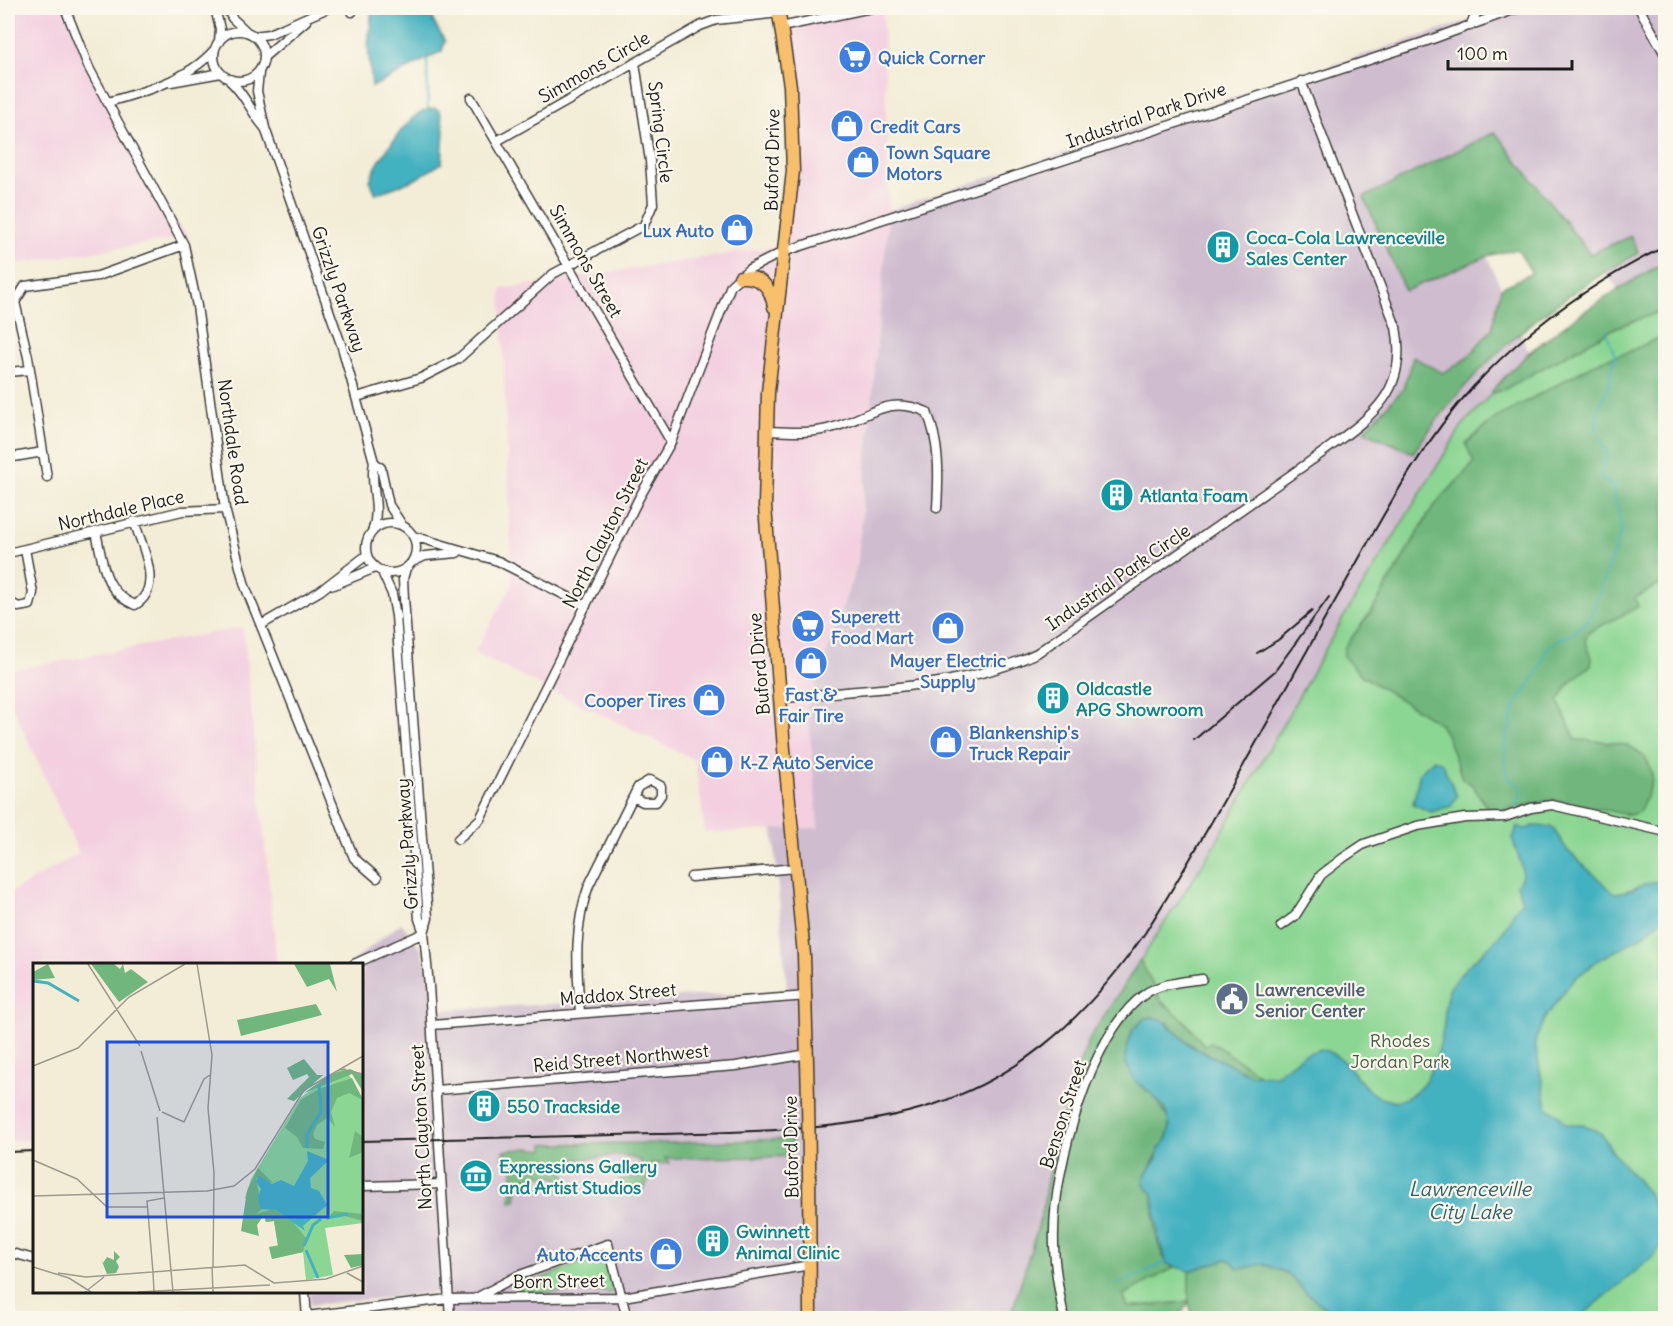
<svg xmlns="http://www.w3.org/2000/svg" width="1673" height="1326" font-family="Delius,sans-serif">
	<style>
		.built { fill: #f3cfe0 }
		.industrial { fill: #cfbdcf }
		.green { fill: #8cd693; stroke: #547958; stroke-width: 1.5 }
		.forest { fill: #71b77d; stroke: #466a4c; stroke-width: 1.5 }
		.water { fill: #43b1c0; stroke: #30666e; stroke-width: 1.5 }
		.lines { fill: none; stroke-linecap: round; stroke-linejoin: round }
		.stream { stroke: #43b1c0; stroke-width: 2 }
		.minor-casing { stroke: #3c3b38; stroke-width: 11 }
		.highway-casing { stroke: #3c3b38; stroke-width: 15 }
		.minor { stroke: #fff; stroke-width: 8 }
		.highway { stroke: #f8bf6c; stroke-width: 12 }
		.rail { stroke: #1c1c1c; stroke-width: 2 }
		.highway-bridge-casing { stroke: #3c3b38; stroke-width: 15; stroke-linecap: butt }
		.highway-bridge { stroke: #f8bf6c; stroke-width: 12 }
		.labels { text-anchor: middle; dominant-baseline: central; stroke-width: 4.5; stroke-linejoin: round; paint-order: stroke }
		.shop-label { font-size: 18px; font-weight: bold; fill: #366cbe; stroke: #fbf7ec; text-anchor: start }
		.street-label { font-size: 18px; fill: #1c1c1c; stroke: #fbf7ec }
		.culture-label { font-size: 18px; font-weight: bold; fill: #0d838f; stroke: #fbf7ec; text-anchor: start }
		.service-label { font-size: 18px; font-weight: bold; fill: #4e5e75; stroke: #fbf7ec; text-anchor: start }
		.park-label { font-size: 18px; fill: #435d46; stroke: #fbf7ec }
		.water-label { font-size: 20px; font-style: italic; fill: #2e5f66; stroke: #fbf7ec }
		.inset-river { fill: none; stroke: #43b1c0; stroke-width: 3 }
		.inset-road { fill: none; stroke: #9d998c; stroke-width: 1.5 }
		.view { fill: #1d4ed8; fill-opacity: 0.15; stroke: #1d4ed8; stroke-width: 3 }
		.inset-edge { fill: none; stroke: #1c1c1c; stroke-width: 3 }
	</style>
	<rect width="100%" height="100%" fill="#fbf7ec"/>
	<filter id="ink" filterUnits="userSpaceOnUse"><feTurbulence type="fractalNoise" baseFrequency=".0167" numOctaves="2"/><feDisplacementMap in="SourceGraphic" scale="12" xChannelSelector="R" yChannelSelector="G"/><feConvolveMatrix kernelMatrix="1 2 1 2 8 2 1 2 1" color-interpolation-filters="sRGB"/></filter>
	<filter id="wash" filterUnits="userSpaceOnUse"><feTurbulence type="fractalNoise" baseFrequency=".008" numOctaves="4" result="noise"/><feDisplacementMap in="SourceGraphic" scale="24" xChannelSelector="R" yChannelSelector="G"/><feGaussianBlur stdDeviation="1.35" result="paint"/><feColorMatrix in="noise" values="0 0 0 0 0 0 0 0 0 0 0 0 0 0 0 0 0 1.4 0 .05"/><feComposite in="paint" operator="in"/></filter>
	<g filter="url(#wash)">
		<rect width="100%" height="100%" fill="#f3edd7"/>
		<!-- built -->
		<path class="built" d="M8 8H71L75 23 151 193 189 237 8 265Z
			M840 8H883L889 210 856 564 808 708 818 829 705 832 695 760 474 653 512 585 501 289 779 246 798 142 785 22Z
			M243 627 277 964H34V1140L8 1141V894L79 853 8 696V671Z"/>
		<!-- industrial -->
		<path class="industrial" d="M1507 8H1665V262L1618 289 1495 132 1405 291 1487 256 1529 352 1462 426 1342 620 1210 853 1140 960 1045 1318H450L448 1292 310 1305 309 1292H362V964H349L401 923 422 950 439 1010 787 991 773 829 818 828 808 708 857 564 889 210Z"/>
		<!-- green -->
		<path class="green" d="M1665 262V1318H1193L1189 1302 1128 1307 1046 1185 1059 1130 1088 1041 1210 853 1342 620 1462 426 1529 352 1618 289Z
			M601 1252 607 1258 613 1290 611 1292H523L518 1285 530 1279 534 1282 593 1258 590 1255Z"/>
		<!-- forest -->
		<path class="forest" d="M1495 132 1590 254 1631 236 1638 253C1542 307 1476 361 1413 453L1364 431 1403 389 1413 357 1443 373 1466 359 1492 329 1501 288 1532 273 1517 249 1487 256 1405 291 1364 197Z
			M1665 262V310L1617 327 1505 389 1494 393 1492 391C1539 336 1603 298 1665 262Z
			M1665 335V581L1635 598 1638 607 1589 632 1585 640 1592 658 1591 665 1570 682 1558 701 1576 740C1604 741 1649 739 1652 777 1653 787 1643 802 1639 812L1630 815 1554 800 1500 810 1487 808 1473 786 1462 778 1446 734 1439 723 1362 676 1344 657V648L1373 609 1433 507 1474 463 1466 444 1494 419 1602 360 1626 353Z
			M1140 960 1161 1001 1184 1020 1204 1045 1211 1042 1259 1074 1251 1075C1224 1062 1184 1048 1168 1022L1132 1031 1129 1043 1140 1086 1151 1093 1169 1119V1133L1149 1169 1148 1189 1153 1193C1154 1216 1153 1255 1174 1268L1123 1295 1128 1307 1189 1302V1271L1227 1259 1232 1261 1239 1269 1262 1264 1282 1271 1292 1277 1304 1291 1339 1318H1193L1189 1303 1178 1318H1010L1043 1210 1046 1185 1059 1130 1088 1041Z
			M792 1139V1156C749 1158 707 1157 665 1158L670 1163 649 1165 650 1175 645 1188 626 1196 613 1187 620 1184 619 1180 641 1176V1161L623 1155 562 1161 568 1187 566 1190 556 1177C540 1174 531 1175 518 1185L516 1200 511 1202 514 1161 503 1160 504 1151 529 1148 544 1150V1144L670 1143Z"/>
		<!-- water -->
		<path class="water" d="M372 8H429L434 23 445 41 442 51 372 87 368 46Z
			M435 108 440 111 444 129 442 163 414 180 376 194 370 181C374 165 406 120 421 112 424 110 431 109 435 108Z
			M1434 759 1442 763 1457 796 1451 806 1431 812 1413 804 1420 772Z
			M1533 826 1552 827 1568 851 1614 893C1630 894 1644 880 1661 882L1665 887V916L1643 936 1597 961 1572 981 1544 1019 1535 1042 1547 1108 1558 1114 1566 1124H1583L1602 1134 1612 1151 1648 1193 1664 1232 1663 1243 1654 1256 1579 1318H1339L1304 1291 1292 1277 1282 1271 1262 1264 1238 1269 1232 1261 1227 1259 1189 1271 1167 1264 1159 1241 1153 1194 1144 1185 1145 1175 1157 1158 1158 1150 1166 1141 1170 1127 1165 1109 1151 1093 1136 1082 1126 1064 1125 1055 1132 1031 1144 1019 1152 1017 1163 1020 1191 1046 1251 1075H1276L1303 1055 1321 1049C1356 1059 1360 1096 1388 1100 1424 1106 1439 1056 1443 1029 1446 1015 1443 1002 1450 988 1462 967 1485 953 1500 935 1510 924 1511 910 1522 902L1517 884C1530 871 1514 853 1513 838L1517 827 1527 829Z"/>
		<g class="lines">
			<!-- stream -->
			<path class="stream" d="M427 60 428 111
				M1515 807 1520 800 1522 787 1509 779 1505 760 1507 738 1515 706 1542 665 1544 653 1549 646 1563 637 1572 635 1590 617 1622 530 1612 485 1602 480 1601 473 1608 455 1597 431 1596 415 1608 387 1615 356 1606 331
				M1116 1285 1166 1262"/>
		</g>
	</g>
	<g filter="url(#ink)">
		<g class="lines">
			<!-- minor casing -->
			<g class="minor-casing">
				<path id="minor" d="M65 8 89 68 184 245 197 306 225 509 245 586 354 858 377 878
					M215 8 220 29 219 42
					M227 8 232 18 247 32
					M350 8 352 12
					M1639 8 1666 56
					M1470 26 1479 8
					M781 27 871 8
					M214 56a25 25 0 1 1 50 0a25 25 0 1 1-50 0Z
					M254 36 269 34 328 8
					M264 57 306 21
					M259 73 257 91 265 128 342 347 374 462C369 487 382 505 372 532
					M230 81C246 95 251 113 265 128
					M171 82 221 73
					M471 98 671 442
					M108 102C144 92 189 79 214 50
					M497 141 700 26 716 20 779 13
					M8 372 30 370
					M357 397 421 378 458 359 553 274 644 225 653 204 650 161 635 63
					M766 431C787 432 810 434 831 428 869 418 886 394 927 412 940 444 939 474 937 508
					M8 458 43 452
					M374 462 381 468 389 505 402 525
					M47 477 28 357 15 302 25 286 98 276 184 245
					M366 548a25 25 0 1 1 50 0a25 25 0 1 1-50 0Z
					M96 532C103 562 103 592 135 605 164 588 142 546 134 521
					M413 536 498 561 586 606
					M25 549 182 511 225 509
					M8 553 25 549 33 593 30 605 18 607 9 601 8 593
					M412 562 425 556 457 553
					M406 568 403 579 404 598 428 918 424 933
					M382 572 392 594 396 616 419 919 424 933 429 986 450 1318
					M334 585 375 568
					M261 625 320 591 367 555
					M780 699C869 686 955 692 1037 653L1322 453C1369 418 1409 394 1396 327L1301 81
					M458 839 480 819 639 498 671 442 731 285 749 269 783 252 1424 42 1518 8
					M691 877 796 868
					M1281 926 1295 916 1321 875 1343 858 1364 844 1417 826 1465 818 1505 817 1531 808 1552 805 1666 832
					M354 964 424 933
					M580 1013C577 968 573 929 589 885L638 787 650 780 661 786V795L656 802H643L633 797
					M432 1025 807 996
					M436 1090 736 1066 808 1054
					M362 1186 440 1184
					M8 1252 34 1259
					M305 1292 307 1318
					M476 1298 517 1276 608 1244 627 1318
					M307 1316 448 1299 623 1297 810 1265
					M1064 1318C1059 1290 1053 1261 1054 1232 1054 1169 1090 1032 1145 994 1160 983 1183 982 1202 979"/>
			</g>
			<!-- highway casing -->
			<g class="highway-casing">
				<path id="highway" d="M778 8 790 86 793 171 768 392 765 506 784 749 804 955 808 1099
					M740 277C761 276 771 287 774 307
					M809 1163 810 1318"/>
			</g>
			<!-- minor -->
			<use href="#minor" class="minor"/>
			<!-- highway -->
			<use href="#highway" class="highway"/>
			<!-- rail -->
			<path class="rail" d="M1257 653 1278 640 1312 611
				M1194 740 1275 671 1329 597
				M362 1141C461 1139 561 1136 661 1134 879 1129 1010 1127 1145 933 1216 821 1277 702 1343 587 1382 518 1419 446 1473 387 1528 327 1593 282 1666 246
				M8 1152 34 1151"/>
			<!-- highway-bridge casing -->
			<g class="highway-bridge-casing">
				<path id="highway-bridge" d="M808 1099 809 1163"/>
			</g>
			<!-- highway-bridge -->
			<use href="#highway-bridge" class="highway-bridge"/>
		</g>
	</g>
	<!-- icons -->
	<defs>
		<g id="supermarket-disc" transform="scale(1.725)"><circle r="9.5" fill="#3f7fe0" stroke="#fbf7ec"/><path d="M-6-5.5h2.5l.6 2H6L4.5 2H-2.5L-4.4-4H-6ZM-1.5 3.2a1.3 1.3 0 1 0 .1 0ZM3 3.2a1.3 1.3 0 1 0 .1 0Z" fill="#fff"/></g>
		<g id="shop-disc" transform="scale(1.725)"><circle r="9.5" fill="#3f7fe0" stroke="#fbf7ec"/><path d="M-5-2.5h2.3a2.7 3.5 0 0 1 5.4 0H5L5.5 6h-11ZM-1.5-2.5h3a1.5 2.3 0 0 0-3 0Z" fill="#fff"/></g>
		<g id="building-disc" transform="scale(1.725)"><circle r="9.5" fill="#0f9aa8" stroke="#fbf7ec"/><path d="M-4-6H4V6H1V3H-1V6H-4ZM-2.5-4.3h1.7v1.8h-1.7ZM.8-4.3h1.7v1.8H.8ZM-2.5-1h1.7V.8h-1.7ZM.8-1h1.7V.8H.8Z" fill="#fff"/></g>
		<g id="civic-disc" transform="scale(1.725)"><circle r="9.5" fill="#5c6f8a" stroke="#fbf7ec"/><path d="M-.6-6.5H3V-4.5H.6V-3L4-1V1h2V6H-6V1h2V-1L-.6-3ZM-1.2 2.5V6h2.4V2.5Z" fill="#fff"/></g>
		<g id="museum-disc" transform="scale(1.725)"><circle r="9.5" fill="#0f9aa8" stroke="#fbf7ec"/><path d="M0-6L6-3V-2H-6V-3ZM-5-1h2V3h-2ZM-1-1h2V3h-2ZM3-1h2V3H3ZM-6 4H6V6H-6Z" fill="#fff"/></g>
	</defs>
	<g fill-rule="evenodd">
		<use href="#supermarket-disc" x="855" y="57"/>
		<use href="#shop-disc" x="847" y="126"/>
		<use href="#shop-disc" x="863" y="162"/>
		<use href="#shop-disc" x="737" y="230"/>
		<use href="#building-disc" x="1223" y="247"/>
		<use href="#building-disc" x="1117" y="495"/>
		<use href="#supermarket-disc" x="808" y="626"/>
		<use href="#shop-disc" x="948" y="628"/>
		<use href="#shop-disc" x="811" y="663"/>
		<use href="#building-disc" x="1053" y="698"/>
		<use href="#shop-disc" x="709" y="700"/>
		<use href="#shop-disc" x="946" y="742"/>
		<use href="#shop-disc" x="717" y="762"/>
		<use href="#civic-disc" x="1232" y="999"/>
		<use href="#building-disc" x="484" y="1106"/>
		<use href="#museum-disc" x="476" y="1176"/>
		<use href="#building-disc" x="713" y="1241"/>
		<use href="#shop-disc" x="666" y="1254"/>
	</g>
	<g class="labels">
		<!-- shop labels -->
		<g class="shop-label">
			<text x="878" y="57">Quick Corner</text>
			<text x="870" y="126">Credit Cars</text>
			<text x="886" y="152">Town Square<tspan x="886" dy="21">Motors</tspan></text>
			<text x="714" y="230" text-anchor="end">Lux Auto</text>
			<text x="831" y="616">Superett<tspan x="831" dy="21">Food Mart</tspan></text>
			<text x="948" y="660" text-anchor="middle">Mayer Electric<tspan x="948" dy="21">Supply</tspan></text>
			<text x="811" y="694" text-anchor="middle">Fast &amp;<tspan x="811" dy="21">Fair Tire</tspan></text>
			<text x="686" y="700" text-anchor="end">Cooper Tires</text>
			<text x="969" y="732">Blankenship's<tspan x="969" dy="21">Truck Repair</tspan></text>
			<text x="740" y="762">K-Z Auto Service</text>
			<text x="643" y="1254" text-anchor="end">Auto Accents</text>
		</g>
		<!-- street labels -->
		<g class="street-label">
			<text transform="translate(594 67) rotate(-30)">Simmons Circle</text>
			<text transform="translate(1146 115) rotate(-19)">Industrial Park Drive</text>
			<text transform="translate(661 132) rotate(83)">Spring Circle</text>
			<text transform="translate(772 160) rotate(-89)">Buford Drive</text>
			<text transform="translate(586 261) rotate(60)">Simmons Street</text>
			<text transform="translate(339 289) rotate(71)">Grizzly Parkway</text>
			<text transform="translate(233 442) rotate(82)">Northdale Road</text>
			<text transform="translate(121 510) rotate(-13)">Northdale Place</text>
			<text transform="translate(605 533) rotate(-63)">North Clayton Street</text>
			<text transform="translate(1118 577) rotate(-35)">Industrial Park Circle</text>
			<text transform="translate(759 664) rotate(-95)">Buford Drive</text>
			<text transform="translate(407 844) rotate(-94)">Grizzly Parkway</text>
			<text transform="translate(618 994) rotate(-5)">Maddox Street</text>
			<text transform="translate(621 1058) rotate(-5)">Reid Street Northwest</text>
			<text transform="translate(1063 1114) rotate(-72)">Benson Street</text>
			<text transform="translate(421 1127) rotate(-93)">North Clayton Street</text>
			<text transform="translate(791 1147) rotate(-91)">Buford Drive</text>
			<text transform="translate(559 1281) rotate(-1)">Born Street</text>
		</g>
		<!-- culture labels -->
		<g class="culture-label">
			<text x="1246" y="237">Coca-Cola Lawrenceville<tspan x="1246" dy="21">Sales Center</tspan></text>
			<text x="1140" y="495">Atlanta Foam</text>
			<text x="1076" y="688">Oldcastle<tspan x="1076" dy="21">APG Showroom</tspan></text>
			<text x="507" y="1106">550 Trackside</text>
			<text x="499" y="1166">Expressions Gallery<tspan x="499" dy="21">and Artist Studios</tspan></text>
			<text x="736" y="1231">Gwinnett<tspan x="736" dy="21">Animal Clinic</tspan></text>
		</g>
		<!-- service labels -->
		<g class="service-label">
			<text x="1255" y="989">Lawrenceville<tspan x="1255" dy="21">Senior Center</tspan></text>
		</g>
		<!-- park labels -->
		<g class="park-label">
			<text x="1400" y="1040">Rhodes<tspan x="1400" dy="21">Jordan Park</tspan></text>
		</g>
		<!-- water labels -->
		<g class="water-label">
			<text x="1470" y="1188">Lawrenceville<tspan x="1470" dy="23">City Lake</tspan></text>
		</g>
	</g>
	<!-- overview -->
	<g transform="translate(33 963)">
		<rect width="330" height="330" fill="#f3edd7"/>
		<path d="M311 103 330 136V260L292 265 300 312 273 317 270 289 239 296 236 284 245 282 241 258 233 259 231 251H223L212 235 218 216 267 135Z" fill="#8cd693"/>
		<path d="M15 1 22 15 0 17V9ZM58 1H81L87 6 90 1 92 10 98 6 115 19 86 39ZM261 1H297L304 29 296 16 274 24ZM283 41 289 52 208 73 204 57ZM271 96 284 112H290L261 138 254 136 276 114 274 111 260 117 254 105ZM317 106 330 112V129L319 111 271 130 298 111ZM319 115 330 137 316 130 304 135 298 149 302 164 294 155 284 162 280 171 282 176 292 179 290 186 270 185 264 174 252 165 268 137 286 126ZM322 168 330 174V189L316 195ZM225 205 240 220 223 215 229 246 223 251 241 246 260 259 273 275 270 289 239 296 236 284 245 283 241 258 233 259 231 252 224 262 226 273 208 268 214 228ZM301 248 330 251V258L308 252 293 257ZM81 288 87 294 83 298 86 304 83 310 74 311 68 296 70 300 74 294 81 297ZM330 291V302L318 305 311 292Z" fill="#71b77d"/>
		<path d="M274 188 296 197 277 215 278 225 286 228 294 242 270 263 272 268 243 247 228 246 225 235 228 226 223 218 226 213 239 221 248 217 261 223 275 198Z" fill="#43b1c0"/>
		<path class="inset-river" d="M0 18 15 20 46 38M274 185V172L288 149 286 122M294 255 315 251M271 283 280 262 288 256M273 287 285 315"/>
		<path class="inset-road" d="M55 1 107 83M164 1 179 92 175 145 181 210 180 305M108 88 127 148M0 103 45 85 96 34 152 1M307 106 330 111M129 149 151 159 171 116 177 112M124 154 138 308M0 197 44 216 74 244H114M0 233 174 228 201 223 222 206 271 127 330 93M0 304 36 315 58 329M179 304 180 329M138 308 140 329M120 309 114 238 131 235M120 309 121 329M25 310 53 314 212 302 241 320 293 316 330 303M314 310 330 319M52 329 71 314M105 329 237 322"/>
		<path class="view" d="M74 79H295V254H74Z"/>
		<rect width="330" height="330" class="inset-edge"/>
	</g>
	<!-- margin -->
	<rect width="1673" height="1326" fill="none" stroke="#fbf7ec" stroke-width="30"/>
	<!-- scale -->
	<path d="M1448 60v9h124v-9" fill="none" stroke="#1c1c1c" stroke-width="3"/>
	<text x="1457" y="60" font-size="18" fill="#1c1c1c" stroke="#fbf7ec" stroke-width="4.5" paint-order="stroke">100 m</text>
</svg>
